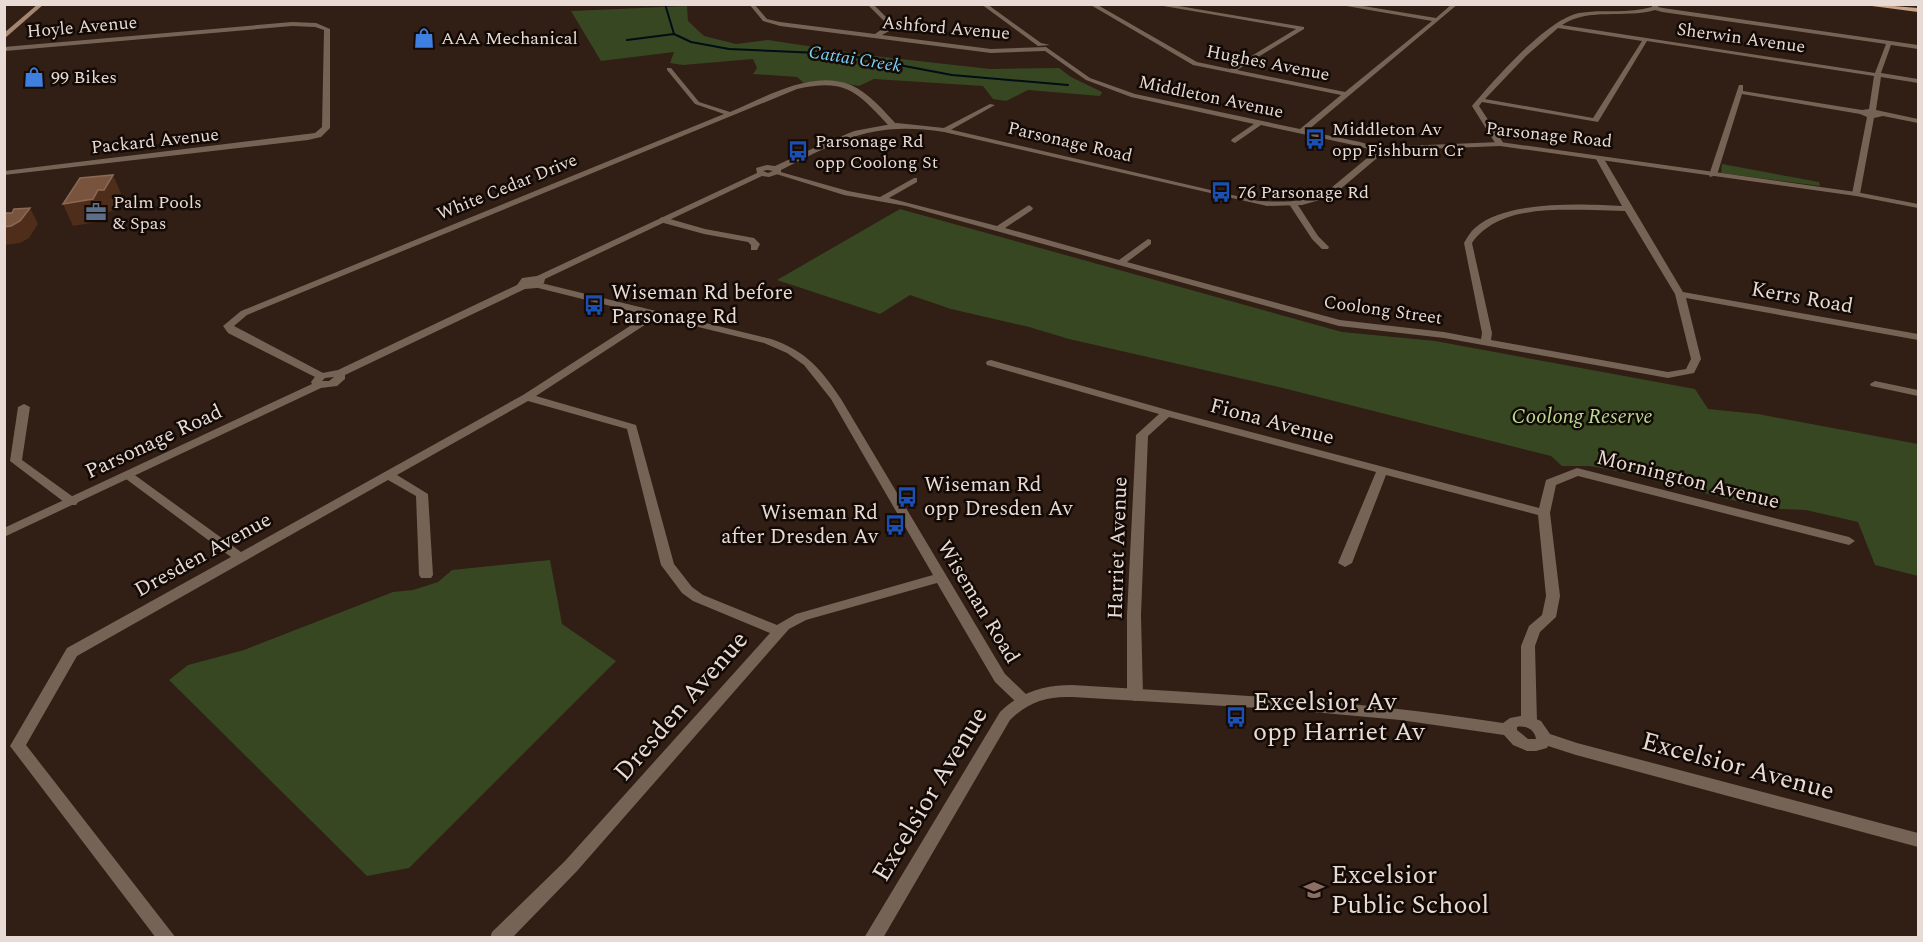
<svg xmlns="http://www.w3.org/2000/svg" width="1923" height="942" font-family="Spectral,serif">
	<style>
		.green { fill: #374721 }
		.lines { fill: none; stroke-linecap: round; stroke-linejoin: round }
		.stream { stroke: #010e15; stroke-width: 2 }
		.minor { fill: #756355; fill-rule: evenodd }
		.tertiary { fill: #756355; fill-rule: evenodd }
		.secondary { fill: #a48671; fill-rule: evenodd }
		.primary { fill: #c8a286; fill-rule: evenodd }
		.shaded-wall { fill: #4e2e1b }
		.building { fill: #78543e; stroke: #8a6955; stroke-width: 1.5 }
		.labels { text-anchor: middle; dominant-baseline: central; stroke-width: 5; stroke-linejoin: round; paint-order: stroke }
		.far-street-label { font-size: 18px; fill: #e8dad4; stroke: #130a06 }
		.far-poi-label { font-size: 18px; fill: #e8dad4; stroke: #130a06; text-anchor: start }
		.far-water-label { font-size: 18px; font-style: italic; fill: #7cd0f9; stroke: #130a06 }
		.poi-label { font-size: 21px; fill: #e8dad4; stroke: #130a06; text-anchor: start }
		.street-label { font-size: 21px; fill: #e8dad4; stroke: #130a06 }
		.park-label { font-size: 21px; font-style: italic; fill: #b9da93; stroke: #130a06 }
		.near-poi-label { font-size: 26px; fill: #e8dad4; stroke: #130a06; text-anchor: start }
		.near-street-label { font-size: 26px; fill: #e8dad4; stroke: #130a06 }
	</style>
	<rect width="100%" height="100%" fill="#311e14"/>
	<!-- green -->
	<path class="green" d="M687 6 688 21 704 36 736 44 768 40 874 56 990 69 1059 68 1071 77 1102 92 1100 96 1028 90 1006 101 993 99 983 86 874 79 859 86 831 81 804 83 797 77 753 74 757 68 753 59 683 65 670 63 674 52 601 61 571 11Z
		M1722 164 1819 182 1820 186 1721 173Z
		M900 209 1342 332 1435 341 1695 389 1708 409 1758 414 1918 444V576L1875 565 1858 522 1806 510 1764 508 1608 469 1589 466H1562L1551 456 1287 389 1069 339 1029 327 951 309 910 295 880 314 777 280Z
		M550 560 562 624 616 661 409 868 367 876 169 680 188 665 244 650 393 592 413 590 438 582 452 570Z"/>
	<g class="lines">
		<!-- stream -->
		<path class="stream" d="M665 4 674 34 691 42 729 49 841 54 952 75 1068 85
			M627 40 674 34"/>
		<!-- minor -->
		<path class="minor" d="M749 4H754L767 19 780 22 875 34 888 25 867 4H873L894 25 891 30 882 35 991 49 1046 47 1090 78 1135 94 1300 129 1341 95 1193 65 1089 4H1096L1197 62 1230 69 1296 29 1152 4H1167L1304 27V29L1237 70 1345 92 1432 21 1335 4H1351L1436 18 1452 4H1458L1307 131 1360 142 1384 149 1385 151 1381 153 1358 146 1261 125 1235 143 1231 141 1232 139 1254 124 1131 97 1086 80 1045 51 991 53 780 26 763 21Z
			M981 4H987L1041 43 1050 45 1038 46Z
			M1652 4H1658V7L1663 8 1918 45V49L1891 45 1881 73 1918 79V83L1881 77 1876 110 1918 119V123L1883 116 1874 118 1860 194 1856 196 1852 194 1867 117 1860 114 1742 94 1717 175 1710 177 1709 175 1739 85H1743V91L1862 110 1869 109 1874 76 1647 41 1598 122 1482 102 1479 106 1504 144 1497 146 1472 106C1493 81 1547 19 1579 13 1603 9 1628 14 1652 7ZM1655 10 1662 12 1886 44 1875 73 1562 25C1589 7 1625 19 1655 10ZM1558 28 1642 41 1593 118 1485 99 1526 56Z
			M292 22 316 23 330 29V128L321 137 308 140 4 175V171L315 133 322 127 324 30 315 27 292 26 5 51 4 47Z
			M667 68H671L699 102 730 112C766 97 812 69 851 85 869 93 884 111 897 125L890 127C857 92 847 78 797 89L247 315 234 326 325 374 326 376 325 378H317L228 333 223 326 241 311 724 114 695 104 667 70Z
			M990 104 995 105 947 132 940 130Z
			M1597 157 1604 159 1683 292 1918 334V340L1686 298 1701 359 1694 373 1668 378 1444 338 1339 326 906 206 844 195 773 173 777 171 848 191 880 197 914 178H917V182L889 198 997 226 1029 205 1033 208 1032 210 1005 228 1119 260 1148 239 1151 240V244L1127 262 1340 320 1444 332 1481 339 1482 333 1464 243C1467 238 1470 232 1475 228 1505 200 1584 204 1622 206L1596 159ZM1593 210 1625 211 1675 294 1691 359 1686 369 1668 372 1491 340 1492 333 1472 243C1498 206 1553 210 1593 210Z
			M1290 202H1296L1318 236 1329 247 1328 249H1322L1312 239 1289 204Z
			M663 217 705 229 754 238 760 244 757 250H751V245L748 242 704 234 660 222V218Z
			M537 282 771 339C806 351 821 369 841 399L1005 674 1028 696 1031 700 1028 704 1023 706 1018 704 995 682 937 583 806 620 789 629 577 871 512 938H490L492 932 565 861 770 633 693 601 682 593 661 565 627 429 528 401 397 475 428 494 433 575 431 578H421L419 575 416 496 388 480 77 656 26 745 176 938H156L10 746 67 648 231 557 122 476 124 473H132L241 552 523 395 647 315 534 287V283ZM657 317 764 343 787 353 804 365 831 399 933 575 796 614 777 625 703 595 692 587 674 564 636 425 536 396Z
			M991 360 1171 411 1539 508 1546 480 1577 468 1849 537 1855 541 1849 545 1578 476 1556 485 1550 513 1560 596 1556 617 1540 632 1535 646 1537 722 1534 726 1529 728 1524 726 1521 722V646L1529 626 1542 615 1546 596 1538 515 1386 475 1352 563 1345 567 1338 563 1376 472 1169 417 1148 436 1141 615 1143 695 1140 699 1135 701 1130 699 1127 695V615L1136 435 1159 414 987 365 986 363 987 361Z
			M1875 381 1918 390V396L1871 386 1870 384Z
			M24 404 30 407 22 460 76 499 78 502 76 505H68L10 461 18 407Z"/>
		<!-- tertiary -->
		<path class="tertiary" d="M897 123 944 128 1258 201C1281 202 1303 203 1325 193L1378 149 1402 146 1500 142 1856 192 1918 204V208L1856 196 1500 146 1402 150 1383 153 1331 197 1302 205 1267 206 944 132C873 121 843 139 781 170V173L769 177 762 176 545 279 544 283 537 288 525 289 345 375V379L337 386 321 388 4 537V528L312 384 311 382 317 374 338 370 517 285 522 278 537 276 757 173 756 168 767 165 775 166 816 147 854 131ZM767 170 773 171 768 173 763 171ZM334 377 329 381H322L325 378Z
			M1072 685C1216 694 1360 700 1503 723L1510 718 1526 715 1541 721 1550 734 1577 743 1918 833V847L1576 755 1548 746 1547 748 1536 751H1527L1513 745 1504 735 1400 720 1291 710 1072 697C1047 696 1028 702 1010 720L883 938H864L1000 712C1020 692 1044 685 1072 685ZM1517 727C1526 725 1535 730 1536 739H1528L1517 730Z"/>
		<!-- secondary -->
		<path class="secondary" d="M38 4H44L4 39V33Z
			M4 45 7 49 4 51Z"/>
		<!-- primary -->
		<path class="primary" d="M1869 4 1918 8V12L1872 6Z"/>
	</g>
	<!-- shaded-wall -->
	<path class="shaded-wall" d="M113 175 122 196 114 211 108 212 103 221 73 226 63 204 98 190Z
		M30 208 38 224 29 238 20 243 4 245V227Z"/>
	<!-- building -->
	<path class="building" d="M113 175 104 190H98L93 199 63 204 80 178Z
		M30 208 20 221 11 226 4 227V213H12L14 209Z"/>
	<!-- icons -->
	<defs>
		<g id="shop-bare" transform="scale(1.62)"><path d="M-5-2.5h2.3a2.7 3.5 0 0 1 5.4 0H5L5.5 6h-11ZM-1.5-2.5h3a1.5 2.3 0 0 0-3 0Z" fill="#3f7fe0" stroke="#130a06" stroke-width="2.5" paint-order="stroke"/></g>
		<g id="bus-bare" transform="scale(1.62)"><path d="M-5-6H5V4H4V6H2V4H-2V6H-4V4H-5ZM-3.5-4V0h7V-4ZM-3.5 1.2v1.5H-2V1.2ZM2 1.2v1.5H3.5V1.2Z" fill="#1a4fb4" stroke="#130a06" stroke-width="2.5" paint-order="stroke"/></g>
		<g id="office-bare" transform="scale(1.62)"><path d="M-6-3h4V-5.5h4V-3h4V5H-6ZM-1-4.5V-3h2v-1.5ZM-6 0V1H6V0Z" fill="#5c6f8a" stroke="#130a06" stroke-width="2.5" paint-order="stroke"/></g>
		<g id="school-bare" transform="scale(1.62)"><path d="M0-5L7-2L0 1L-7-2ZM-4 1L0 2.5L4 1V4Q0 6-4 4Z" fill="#8d6e63" stroke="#130a06" stroke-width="2.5" paint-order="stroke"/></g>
	</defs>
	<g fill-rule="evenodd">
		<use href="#shop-bare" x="424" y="38"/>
		<use href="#shop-bare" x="34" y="77"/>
		<use href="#bus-bare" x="1315" y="139"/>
		<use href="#bus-bare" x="798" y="151"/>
		<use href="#bus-bare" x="1221" y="192"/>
		<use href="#office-bare" x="96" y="212"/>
		<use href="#bus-bare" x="594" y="305"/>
		<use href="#bus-bare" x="907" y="497"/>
		<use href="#bus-bare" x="895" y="525"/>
		<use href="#bus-bare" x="1236" y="717"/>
		<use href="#school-bare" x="1314" y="890"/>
	</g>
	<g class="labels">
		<!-- far-street labels -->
		<g class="far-street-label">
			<text transform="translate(82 27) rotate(-5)">Hoyle Avenue</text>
			<text transform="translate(946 28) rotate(5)">Ashford Avenue</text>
			<text transform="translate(1741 38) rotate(8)">Sherwin Avenue</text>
			<text transform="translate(1268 63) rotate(11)">Hughes Avenue</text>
			<text transform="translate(1211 97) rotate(12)">Middleton Avenue</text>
			<text transform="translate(1549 135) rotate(6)">Parsonage Road</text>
			<text transform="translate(155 141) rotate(-6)">Packard Avenue</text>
			<text transform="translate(1070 142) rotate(13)">Parsonage Road</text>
			<text transform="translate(507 187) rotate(-22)">White Cedar Drive</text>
			<text transform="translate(1383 310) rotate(8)">Coolong Street</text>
		</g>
		<!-- far-poi labels -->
		<g class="far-poi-label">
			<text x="441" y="38">AAA Mechanical</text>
			<text x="51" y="77">99 Bikes</text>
			<text x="1332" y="129">Middleton Av<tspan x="1332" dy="21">opp Fishburn Cr</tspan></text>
			<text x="815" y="141">Parsonage Rd<tspan x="815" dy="21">opp Coolong St</tspan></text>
			<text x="1238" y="192">76 Parsonage Rd</text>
			<text x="113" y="202">Palm Pools<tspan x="113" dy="21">&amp; Spas</tspan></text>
		</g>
		<!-- far-water labels -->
		<g class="far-water-label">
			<text transform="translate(855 59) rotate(9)">Cattai Creek</text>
		</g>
		<!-- poi labels -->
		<g class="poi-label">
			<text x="611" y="293">Wiseman Rd before<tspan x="611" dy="24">Parsonage Rd</tspan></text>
			<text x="924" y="485">Wiseman Rd<tspan x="924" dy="24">opp Dresden Av</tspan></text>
			<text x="878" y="513" text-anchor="end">Wiseman Rd<tspan x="878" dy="24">after Dresden Av</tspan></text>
		</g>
		<!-- street labels -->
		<g class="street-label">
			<text transform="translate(1802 298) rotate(10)">Kerrs Road</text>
			<text transform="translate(1272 422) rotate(15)">Fiona Avenue</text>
			<text transform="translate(154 442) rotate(-25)">Parsonage Road</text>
			<text transform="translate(1688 480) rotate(14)">Mornington Avenue</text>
			<text transform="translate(1118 548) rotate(-88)">Harriet Avenue</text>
			<text transform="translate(203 555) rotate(-29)">Dresden Avenue</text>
			<text transform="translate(978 602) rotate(59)">Wiseman Road</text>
		</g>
		<!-- park labels -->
		<g class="park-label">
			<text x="1582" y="417">Coolong Reserve</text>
		</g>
		<!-- near-poi labels -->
		<g class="near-poi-label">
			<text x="1253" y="702">Excelsior Av<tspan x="1253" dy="30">opp Harriet Av</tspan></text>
			<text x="1331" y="875">Excelsior<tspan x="1331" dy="30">Public School</tspan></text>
		</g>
		<!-- near-street labels -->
		<g class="near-street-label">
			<text transform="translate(681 706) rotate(-49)">Dresden Avenue</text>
			<text transform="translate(1738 766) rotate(15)">Excelsior Avenue</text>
			<text transform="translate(930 794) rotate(-59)">Excelsior Avenue</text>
		</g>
	</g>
	<!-- border -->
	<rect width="1923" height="942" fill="none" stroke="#e8dad4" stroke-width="12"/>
</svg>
